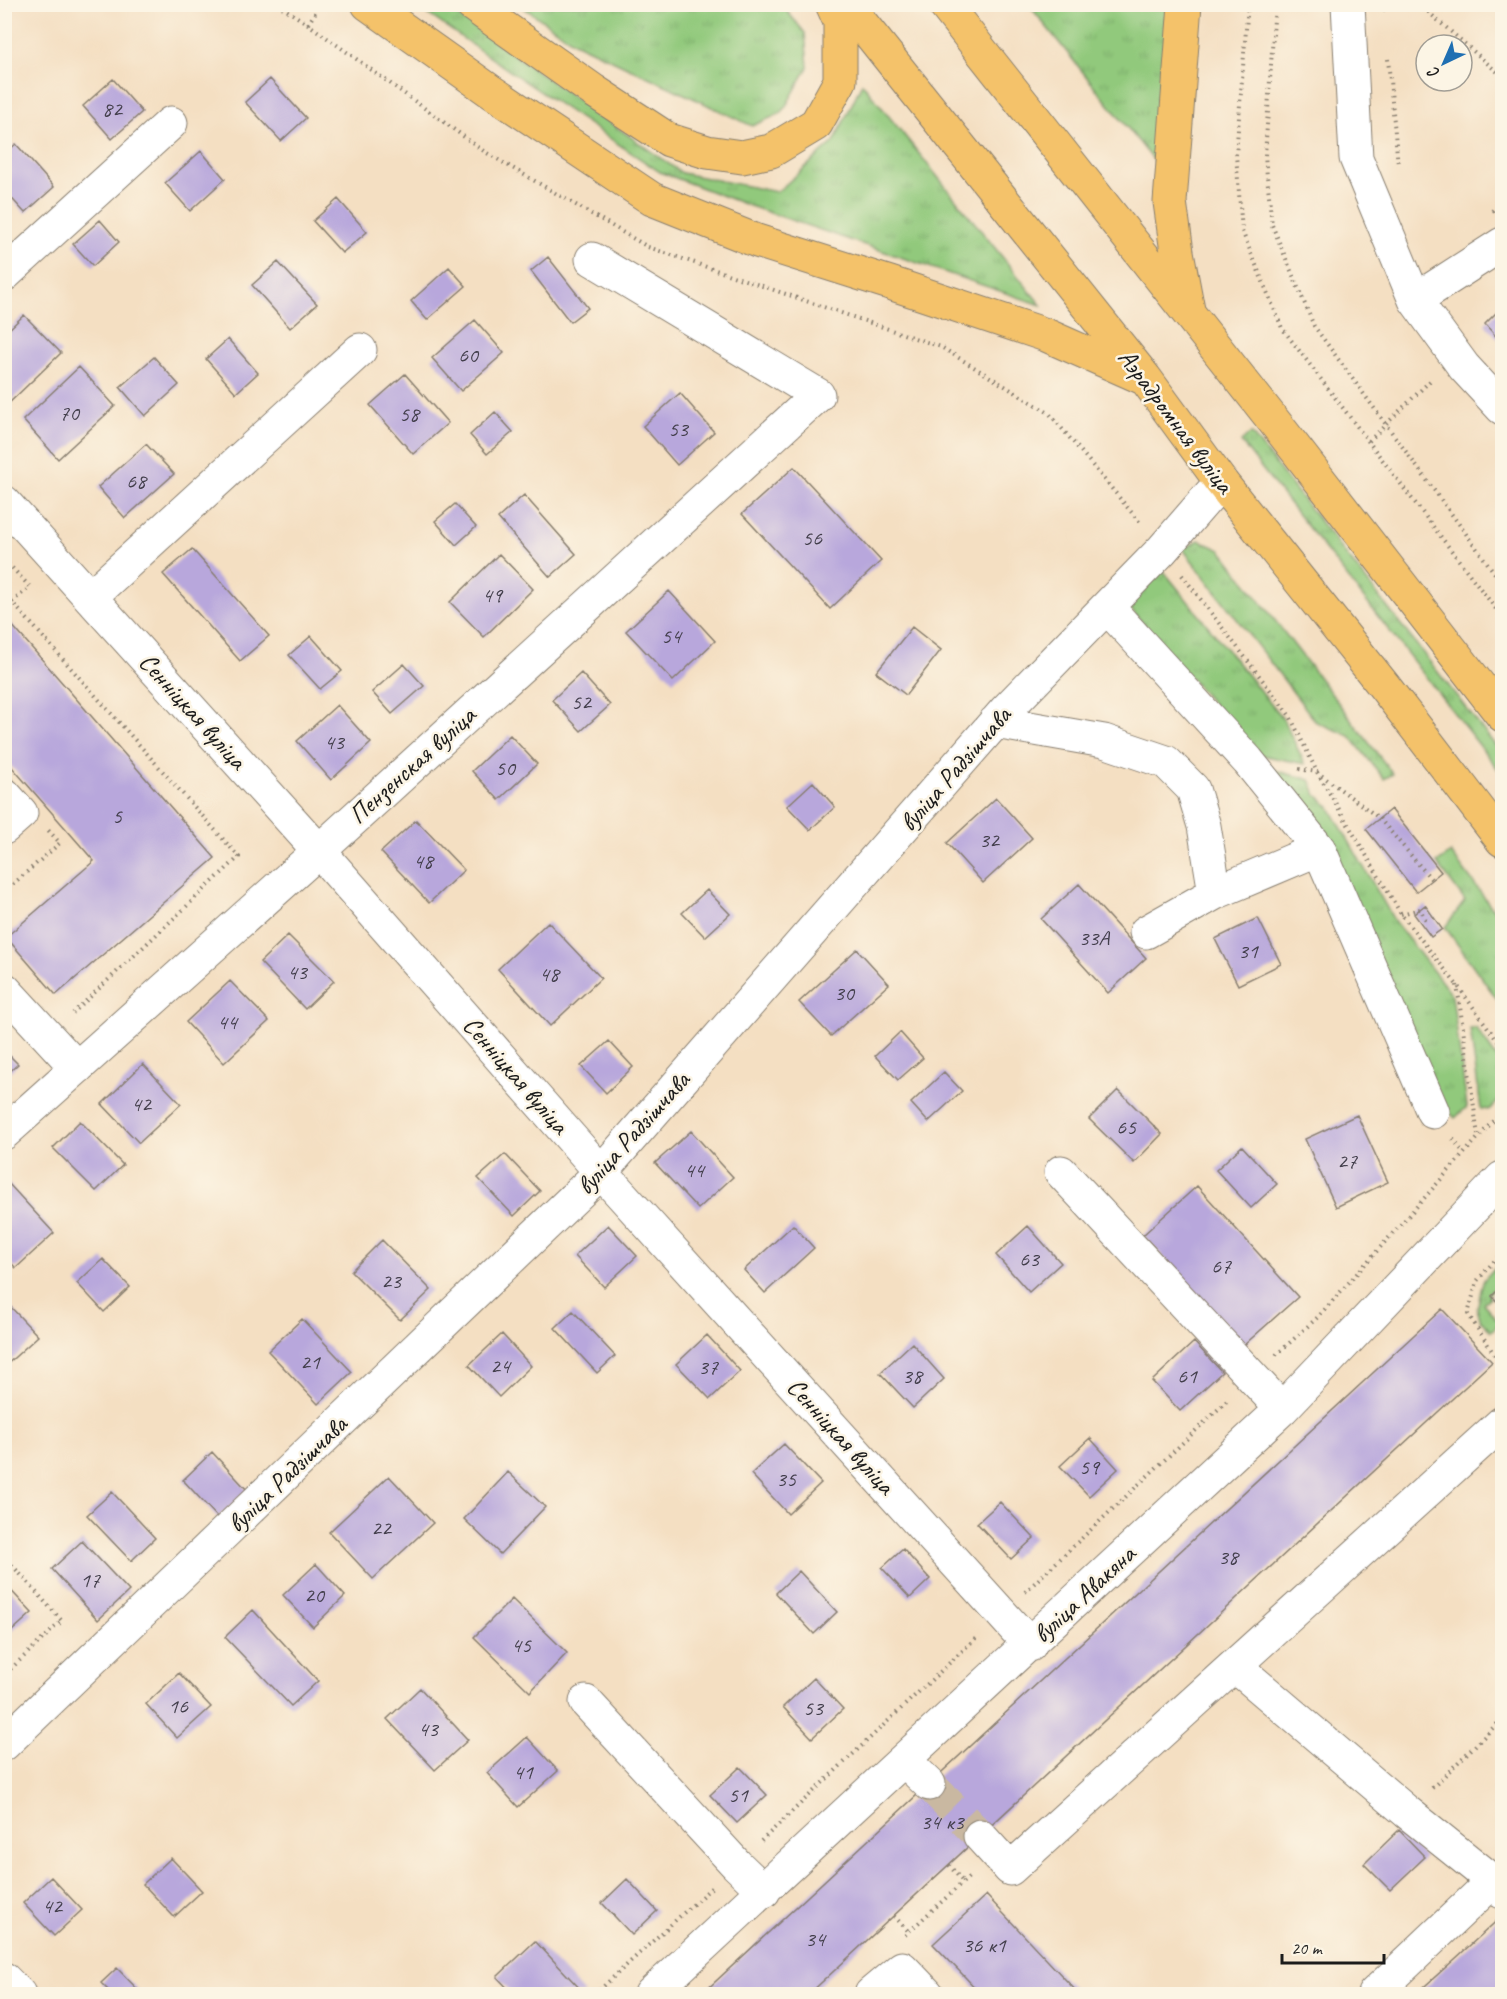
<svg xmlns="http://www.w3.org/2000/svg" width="1507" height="1999" font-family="Caveat,sans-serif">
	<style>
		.grass { fill: url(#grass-tufts); stroke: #56724c; stroke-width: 1.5 }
		.building { fill: #b8a7dc }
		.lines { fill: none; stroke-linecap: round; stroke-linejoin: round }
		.minor-tunnel { stroke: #c9b8a1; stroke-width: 33; stroke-dasharray: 33 16; stroke-linecap: butt }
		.minor-casing { stroke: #887e6f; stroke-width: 35 }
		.major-casing { stroke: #887e6f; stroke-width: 35 }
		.path { stroke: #887e6f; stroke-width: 4; stroke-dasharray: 1.5 4.5; stroke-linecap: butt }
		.minor { stroke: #fff; stroke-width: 33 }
		.major { stroke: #f4c26a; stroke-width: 33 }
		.labels { text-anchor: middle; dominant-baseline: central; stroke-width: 5; stroke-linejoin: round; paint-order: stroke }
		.number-label { font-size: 22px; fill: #433f4c }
		.street-label { font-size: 26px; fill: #1c1c1c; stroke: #fcf5e5 }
	</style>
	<defs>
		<pattern id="grass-tufts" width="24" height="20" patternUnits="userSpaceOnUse" patternTransform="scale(1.5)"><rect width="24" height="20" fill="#91c97c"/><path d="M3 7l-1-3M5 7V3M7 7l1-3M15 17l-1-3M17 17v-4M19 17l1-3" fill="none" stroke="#7cac6b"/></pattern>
	</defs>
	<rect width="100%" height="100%" fill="#fcf5e5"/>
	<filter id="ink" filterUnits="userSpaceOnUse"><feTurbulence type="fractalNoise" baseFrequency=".0167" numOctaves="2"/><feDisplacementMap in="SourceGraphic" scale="12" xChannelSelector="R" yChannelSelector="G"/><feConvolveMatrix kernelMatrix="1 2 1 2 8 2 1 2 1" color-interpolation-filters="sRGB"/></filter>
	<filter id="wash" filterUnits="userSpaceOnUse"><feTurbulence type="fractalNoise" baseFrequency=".008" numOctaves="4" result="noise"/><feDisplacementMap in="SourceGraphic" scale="24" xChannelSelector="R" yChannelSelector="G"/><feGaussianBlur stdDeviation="1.35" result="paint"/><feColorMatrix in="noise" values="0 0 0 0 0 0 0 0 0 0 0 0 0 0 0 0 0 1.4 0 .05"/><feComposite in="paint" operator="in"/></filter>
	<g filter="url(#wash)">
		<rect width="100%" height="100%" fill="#f4dfc2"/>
		<!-- grass -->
		<path class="grass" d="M415 5H443L682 173 777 192 834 142 862 83 1041 305 747 205 660 172 514 74Z
			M520 5H782L805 33 808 67 782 113 752 126 574 42Z
			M1029 5H1170L1159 167Z
			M1251 433 1502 754V774L1241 442Z
			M1199 540 1221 550 1393 774 1384 779 1350 736 1316 722 1183 549Z
			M1162 569 1283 719 1305 764 1256 754 1128 606Z
			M1270 769 1310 780 1316 794 1329 806 1395 922 1452 995 1467 1107 1455 1118 1439 1101Z
			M1451 853 1502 921V1006L1445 927 1465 901 1437 863Z
			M1476 1028 1502 1065V1097L1490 1110 1481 1109 1470 1029Z
			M1502 1259V1280L1488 1294 1490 1297 1483 1303 1500 1323 1491 1331 1481 1321 1477 1309 1483 1281Z"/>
		<g id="blocks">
			<!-- building -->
			<path class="building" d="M1491 4H1502V14Z
				M113 79 142 112 112 139 83 106Z
				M270 79 306 118 281 141 245 102Z
				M16 144 54 187 25 213 4 190V154Z
				M201 151 225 179 190 211 165 183Z
				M338 199 367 232 342 253 313 221Z
				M100 220 119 242 93 266 73 244Z
				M548 257 588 308 570 322 531 271Z
				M278 262 317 304 290 328 252 285Z
				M449 267 466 286 427 320 411 301Z
				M1502 307V343L1485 324Z
				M24 315 61 353 6 406 4 334Z
				M475 320 504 353 461 391 432 358Z
				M228 339 258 373 236 393 206 359Z
				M154 357 179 385 145 416 120 387Z
				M79 367 115 406 58 459 23 420Z
				M405 374 448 423 413 454 370 405Z
				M680 393 714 432 677 465 643 426Z
				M495 412 513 432 487 454 470 435Z
				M146 444 174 474 125 518 98 487Z
				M794 467 881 561 830 609 742 514Z
				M524 495 576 554 550 577 498 518Z
				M455 504 476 527 456 545 435 521Z
				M192 549 269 636 240 661 163 574Z
				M499 554 533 589 484 637 450 602Z
				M669 591 715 641 673 681 626 631Z
				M4 616 215 858 56 995 6 937 94 861 4 758Z
				M912 627 941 650 906 695 876 672Z
				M311 636 342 671 320 689 289 655Z
				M404 664 424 686 392 714 372 692Z
				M581 673 610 705 581 731 552 700Z
				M337 705 371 743 331 780 297 741Z
				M510 735 537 764 499 800 472 771Z
				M813 782 835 807 810 830 787 806Z
				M996 798 1032 838 983 883 947 843Z
				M1391 809 1441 872 1416 892 1366 829Z
				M416 820 464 870 429 903 381 852Z
				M1079 884 1146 958 1108 993 1041 919Z
				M707 890 730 914 705 937 682 913Z
				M1425 905 1442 929 1431 937 1414 914Z
				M1258 918 1281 964 1238 985 1215 939Z
				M548 922 601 978 550 1026 498 969Z
				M288 935 334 981 305 1009 260 962Z
				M857 949 889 984 831 1036 799 1002Z
				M230 981 269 1021 224 1063 186 1022Z
				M900 1032 923 1058 898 1080 875 1056Z
				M609 1041 633 1067 606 1093 581 1066Z
				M4 1050 18 1064 4 1077Z
				M143 1064 181 1104 139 1143 102 1104Z
				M944 1072 962 1091 928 1122 911 1103Z
				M1118 1090 1162 1134 1134 1163 1089 1119Z
				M1357 1115 1388 1182 1336 1207 1305 1139Z
				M80 1121 123 1165 96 1191 53 1148Z
				M691 1131 733 1177 698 1209 655 1163Z
				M1242 1146 1277 1184 1251 1208 1216 1170Z
				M505 1154 540 1191 514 1216 478 1178Z
				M8 1183 54 1233 16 1268 4 1256V1186Z
				M1197 1186 1298 1297 1244 1345 1143 1235Z
				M608 1225 637 1256 604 1287 575 1256Z
				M793 1225 814 1248 765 1293 744 1270Z
				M1028 1226 1061 1263 1029 1292 996 1255Z
				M382 1240 431 1290 400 1320 351 1271Z
				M103 1259 130 1287 104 1312 77 1283Z
				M1502 1286V1307L1492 1296Z
				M6 1302 38 1336 4 1367V1303Z
				M1442 1309 1492 1362 809 1994H702Z
				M573 1311 615 1356 597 1373 555 1328Z
				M302 1319 352 1372 318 1404 268 1351Z
				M502 1334 531 1366 499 1397 469 1365Z
				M707 1335 740 1371 710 1399 676 1364Z
				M1194 1342 1222 1372 1180 1411 1152 1381Z
				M912 1343 944 1379 913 1408 880 1373Z
				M1090 1438 1118 1469 1089 1496 1060 1466Z
				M784 1444 821 1483 788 1514 751 1474Z
				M212 1452 248 1491 218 1518 183 1480Z
				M508 1472 545 1507 500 1554 464 1519Z
				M389 1476 433 1523 373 1579 329 1532Z
				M112 1492 155 1538 131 1561 87 1515Z
				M1000 1502 1034 1538 1011 1559 977 1523Z
				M82 1541 129 1591 98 1620 52 1569Z
				M903 1549 930 1579 910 1598 882 1568Z
				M316 1564 345 1596 313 1627 283 1595Z
				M799 1571 837 1612 814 1634 776 1593Z
				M4 1583 32 1613 4 1638Z
				M512 1599 567 1653 530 1692 474 1637Z
				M253 1610 318 1681 291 1706 225 1637Z
				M179 1673 211 1707 177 1738 146 1704Z
				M814 1678 843 1709 812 1738 783 1707Z
				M420 1688 468 1740 435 1770 387 1719Z
				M527 1737 558 1771 518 1807 487 1773Z
				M740 1767 767 1795 737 1823 710 1795Z
				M1399 1830 1425 1857 1390 1890 1364 1864Z
				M171 1858 202 1891 174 1917 143 1884Z
				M51 1877 82 1910 54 1936 23 1903Z
				M627 1879 657 1911 632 1935 602 1903Z
				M986 1895 1079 1994H981L965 1977 933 1944Z
				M1502 1916V1994H1416L1455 1959Z
				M535 1941 585 1994H513L497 1977Z
				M117 1968 142 1994H112L101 1983Z"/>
		</g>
	</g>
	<g filter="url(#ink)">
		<use href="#blocks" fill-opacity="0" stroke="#887e6f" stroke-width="1.5"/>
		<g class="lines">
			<!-- minor-tunnel -->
			<path class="minor-tunnel" d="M929 1784 980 1836"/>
			<!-- minor casing -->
			<g class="minor-casing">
				<path id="minor" d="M1348 4 1356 158 1415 300 1464 367 1502 408
					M4 275 171 123
					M1415 300 1502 244
					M4 502 319 851 601 1172 1030 1645
					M90 597 360 350
					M1107 607 1248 761 1319 849 1433 1112
					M995 722 1104 741 1166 762 1193 789 1204 826 1215 893
					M4 794 21 813 4 828
					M1146 932 1215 893 1319 849
					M4 989 77 1068
					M4 1133 319 851 818 395 592 259
					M1061 1172 1282 1409
					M1235 1666 1407 1812 1493 1881 1502 1891
					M586 1702 736 1864 764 1891
					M4 1744 601 1172 1005 711 1162 550 1221 482
					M904 1760 929 1784
					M980 1836 1010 1869 1502 1423
					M4 1979 19 1994
					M651 1994 1282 1409 1502 1178
					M871 1994 902 1968 927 1994
					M1374 1994 1493 1881"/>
			</g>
			<!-- major casing -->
			<g class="major-casing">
				<path id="major" d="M368 4 489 90 652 199 757 241 890 283 1046 335 1141 377
					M471 4 594 91 669 140 707 152 742 157 771 151 816 124 840 81V22L832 4
					M846 4 1145 378 1221 482 1384 686 1502 840
					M944 4 1284 434 1502 715
					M1185 4 1170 202 1177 252 1188 310"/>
			</g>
			<!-- path -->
			<path class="path" d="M277 4 308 24 485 152 648 247 941 347 1049 413 1142 525
				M1248 4 1236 155 1242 231 1282 328 1502 617
				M1275 4 1265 156 1272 225 1314 326 1502 583
				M1419 4 1502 76
				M1383 10 1397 4
				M308 24 321 4
				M1388 59 1398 165
				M1492 211 1502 201
				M1369 441 1432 379
				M4 559 30 587 12 602 239 857 73 1013
				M1182 575 1290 716 1317 772 1401 914 1457 985 1502 1047
				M1299 769 1317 772 1379 818 1432 880
				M4 892 60 843 48 830
				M1401 914 1420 909 1427 922
				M1457 985 1478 1136
				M1453 1139 1464 1153
				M1502 1252 1477 1281 1468 1314 1502 1366
				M1276 1355 1318 1317 1502 1111
				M4 1556 62 1621 4 1675
				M1025 1592 1229 1399
				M4 1665 9 1671
				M1432 1788 1502 1719
				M761 1841 978 1636
				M949 1865 963 1882
				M894 1916 909 1932
				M905 1935 970 1876
				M595 1994 712 1887"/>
			<!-- minor -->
			<use href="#minor" class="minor"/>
			<!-- major -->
			<use href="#major" class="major"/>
		</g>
	</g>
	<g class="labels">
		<!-- number labels -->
		<g class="number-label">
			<text x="112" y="109">82</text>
			<text x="468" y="355">60</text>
			<text x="69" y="413">70</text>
			<text x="409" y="414">58</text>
			<text x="678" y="429">53</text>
			<text x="136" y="481">68</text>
			<text x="812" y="538">56</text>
			<text x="492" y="595">49</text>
			<text x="671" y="636">54</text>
			<text x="581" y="702">52</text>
			<text x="334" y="742">43</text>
			<text x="505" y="768">50</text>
			<text x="117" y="816">5</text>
			<text x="989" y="840">32</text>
			<text x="423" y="861">48</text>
			<text x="1094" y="938">33А</text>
			<text x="1248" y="951">31</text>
			<text x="297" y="972">43</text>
			<text x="549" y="974">48</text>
			<text x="844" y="993">30</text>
			<text x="227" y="1022">44</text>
			<text x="141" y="1104">42</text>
			<text x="1126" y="1127">65</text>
			<text x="1347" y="1161">27</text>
			<text x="694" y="1170">44</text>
			<text x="1029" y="1259">63</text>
			<text x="1221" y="1266">67</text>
			<text x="391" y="1281">23</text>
			<text x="310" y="1362">21</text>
			<text x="500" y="1366">24</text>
			<text x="708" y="1367">37</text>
			<text x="912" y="1376">38</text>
			<text x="1187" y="1376">61</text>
			<text x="1089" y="1467">59</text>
			<text x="786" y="1479">35</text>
			<text x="381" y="1528">22</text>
			<text x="1228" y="1557">38</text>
			<text x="90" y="1580">17</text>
			<text x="314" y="1595">20</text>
			<text x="521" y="1645">45</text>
			<text x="178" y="1706">16</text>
			<text x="813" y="1708">53</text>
			<text x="428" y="1729">43</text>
			<text x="523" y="1772">41</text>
			<text x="738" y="1795">51</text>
			<text x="942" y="1822">34 к3</text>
			<text x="52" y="1906">42</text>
			<text x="815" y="1939">34</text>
			<text x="984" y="1945">36 к1</text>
		</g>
		<!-- street labels -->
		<g class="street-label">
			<text transform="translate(1176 421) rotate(53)">Аэрадромная вуліца</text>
			<text transform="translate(193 711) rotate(48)">Сенніцкая вуліца</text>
			<text transform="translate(412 765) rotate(-42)">Пензенская вуліца</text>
			<text transform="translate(955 769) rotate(-49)">вуліца Радзішчава</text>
			<text transform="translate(516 1075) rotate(49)">Сенніцкая вуліца</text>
			<text transform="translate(633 1133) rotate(-48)">вуліца Радзішчава</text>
			<text transform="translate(841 1436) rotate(48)">Сенніцкая вуліца</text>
			<text transform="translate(287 1474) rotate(-44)">вуліца Радзішчава</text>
			<text transform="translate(1084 1594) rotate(-43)">вуліца Авакяна</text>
		</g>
	</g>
	<!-- margin -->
	<rect width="1507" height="1999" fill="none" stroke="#fcf5e5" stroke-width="24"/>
	<!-- north arrow -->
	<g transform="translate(1444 63) rotate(224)"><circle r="28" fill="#fcf5e5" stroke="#a29e95" stroke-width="1.5"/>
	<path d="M0-4.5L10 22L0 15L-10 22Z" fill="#1f6fb2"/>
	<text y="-9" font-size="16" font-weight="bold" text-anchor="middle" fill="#1c1c1c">С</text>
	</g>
	<!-- scale -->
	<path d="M1282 1954v9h102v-9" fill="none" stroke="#1c1c1c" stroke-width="3"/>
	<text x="1291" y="1954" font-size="18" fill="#1c1c1c" stroke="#fcf5e5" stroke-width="4.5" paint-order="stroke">20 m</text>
</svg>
